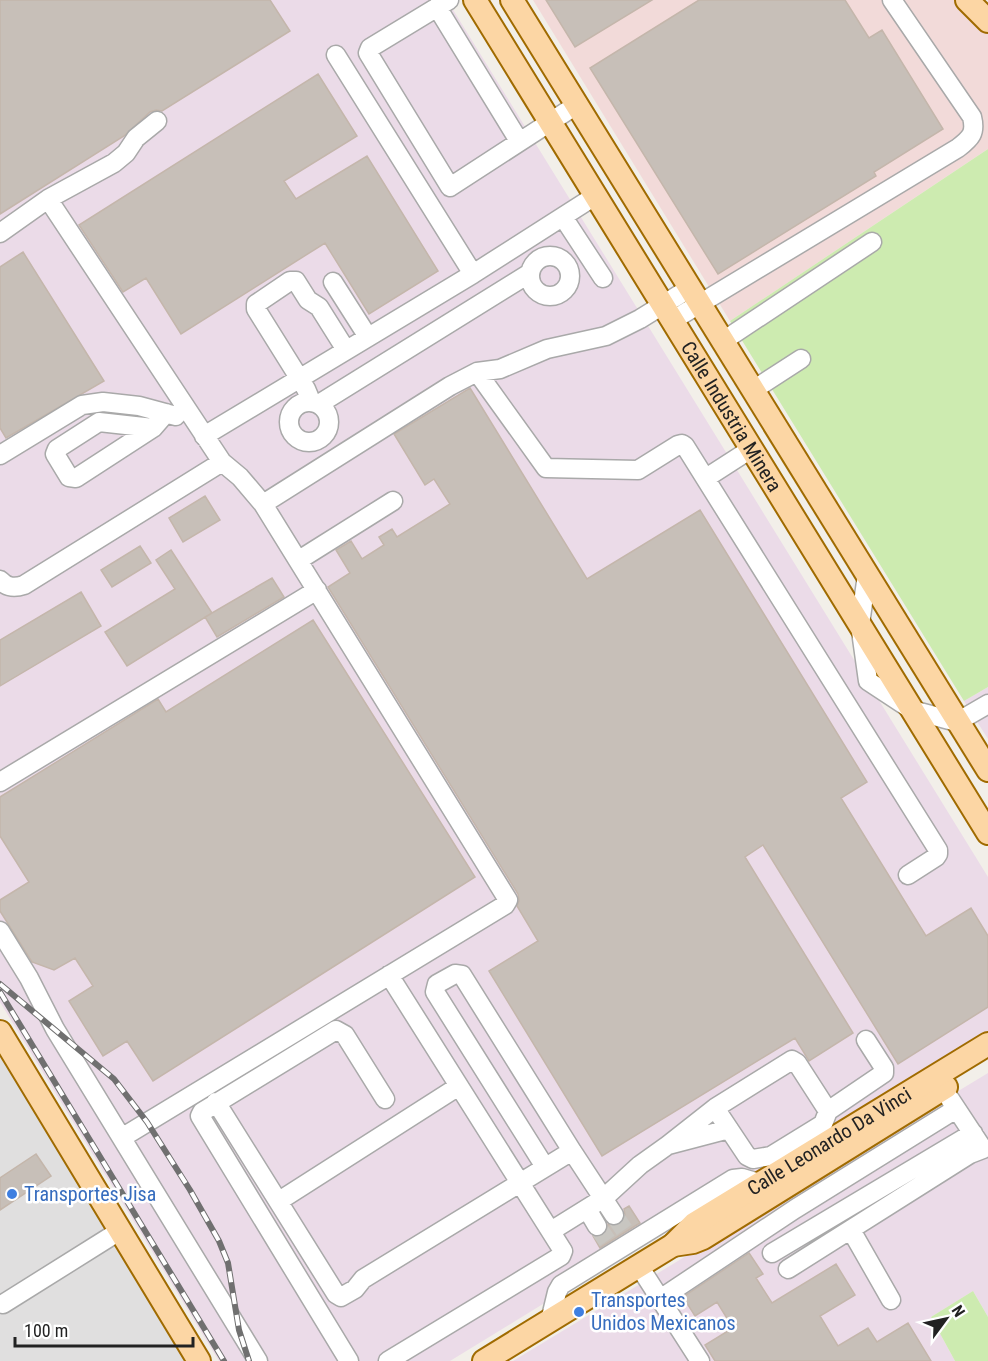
<svg xmlns="http://www.w3.org/2000/svg" width="988" height="1361" font-family="'Roboto Condensed',sans-serif">
	<style>
		.residential { fill: #e0dfdf }
		.commercial { fill: #f2dad9 }
		.industrial { fill: #ebdbe8 }
		.grass { fill: #cdebb0 }
		.building { fill: #c7bfb8; stroke: #c4b6ab; stroke-width: 1.5 }
		.lines { fill: none; stroke-linecap: round; stroke-linejoin: round }
		.minor-tunnel { stroke: #c8c6c1; stroke-width: 18; stroke-dasharray: 18 9; stroke-linecap: butt }
		.minor-casing { stroke: #a9a9a9; stroke-width: 21 }
		.major-casing { stroke: #a06b00; stroke-width: 26 }
		.minor { stroke: #fff; stroke-width: 18 }
		.major { stroke: #fcd6a4; stroke-width: 22 }
		.rail-casing { stroke: #707070; stroke-width: 6 }
		.rail { stroke: #fff; stroke-width: 4; stroke-dasharray: 11; stroke-linecap: butt }
		.shop-dot { fill: #3f7fe0; stroke: #fff; stroke-width: 2 }
		.labels { text-anchor: middle; dominant-baseline: central; stroke-width: 5; stroke-linejoin: round; paint-order: stroke }
		.street-label { font-size: 20px; fill: #222; stroke: #fff }
		.shop-label { font-size: 20px; fill: #366cbe; stroke: #fff; text-anchor: start }
	</style>
	<rect width="100%" height="100%" fill="#f2efe9"/>
	<!-- residential -->
	<path class="residential" d="M0 1049 190 1361H0Z"/>
	<!-- commercial -->
	<path class="commercial" d="M533 0H966L988 24V149L730 321Z"/>
	<!-- industrial -->
	<path class="industrial" d="M0 0H447L988 877V1031L450 1361H219L0 1002Z
		M988 687V739L964 701Z
		M988 1073V1317L973 1291 931 1317 955 1361H513Z"/>
	<!-- grass -->
	<path class="grass" d="M988 149V687L964 701 730 321Z
		M973 1291 988 1317V1361H955L931 1317Z"/>
	<!-- building -->
	<path class="building" d="M0 0H270L290 31 162 111 156 110 150 112 124 136 0 214Z
		M546 0H652L575 47Z
		M699 0H845L869 38 882 30 943 129 874 172 876 176 718 274 590 68Z
		M318 74 357 136 284 181 296 199 367 156 438 271 369 314 325 243 181 334 146 278 123 292 79 225Z
		M23 252 104 381 6 438 0 428V267Z
		M470 388 587 579 700 510 867 782 841 798 926 936 971 908 988 936V1007L898 1064 763 845 745 857 853 1033 809 1061 795 1038 602 1156 489 971 538 941 517 906 519 901 518 894 328 587 350 573 336 550 351 541 362 559 384 545 379 537 392 529 397 537 450 504 434 479 425 485 394 434Z
		M205 496 220 520 183 542 169 518Z
		M140 546 151 563 112 587 101 570Z
		M171 550 212 613 127 666 105 632 175 589 156 560Z
		M272 578 284 597 217 637 205 617Z
		M81 592 101 626 0 686V640Z
		M313 620 475 877 153 1081 127 1041 103 1056 69 1001 93 986 75 958 54 970 32 962 0 911V900L29 882 0 836V797L158 699 166 712Z
		M36 1154 51 1176 0 1210V1178Z
		M629 1206 640 1223 600 1248 593 1236 603 1235 607 1231 608 1224 614 1226 621 1224 625 1215 624 1209Z
		M749 1253 763 1274 756 1278 772 1303 836 1264 855 1295 820 1316 838 1346 868 1328 877 1342 908 1323 931 1361H715L705 1345 733 1328 717 1302 695 1316 683 1297Z"/>
	<g class="lines">
		<!-- minor-tunnel -->
		<path class="minor-tunnel" d="M614 1215 627 1234
			M597 1226 610 1245"/>
		<!-- minor casing -->
		<g class="minor-casing">
			<path id="minor" d="M449 0 370 48 368 53 450 187 578 104
				M437 7 519 141
				M48 199 114 163 126 153 136 138 157 121
				M563 217 603 278
				M0 233 48 199 222 462 240 477 263 504 508 900 505 905 123 1137
				M530 276a20 20 0 1 1 40 0a20 20 0 1 1-40 0Z
				M473 274 595 196
				M333 282 368 337
				M673 320 958 148C971 138 976 133 972 117L892 0
				M723 341 872 242
				M477 372 546 468 638 470 678 445 682 444 685 446 938 850V854L936 857 908 875
				M753 390 801 359
				M311 401 306 389 256 309V304L290 281H296L308 300 319 307 346 350
				M289 422a20 20 0 1 1 40 0a20 20 0 1 1-40 0Z
				M319 404 530 273
				M153 428 99 422 57 449 55 454 69 477 76 478 153 428 166 413
				M204 436 473 274 336 55
				M0 455 82 405 103 402 139 406 176 416
				M706 478 751 449
				M263 504 450 386 477 372 500 369 547 349 606 336 640 319 690 288
				M299 560 393 501
				M867 575 860 624 868 681 912 710 957 722 988 704
				M0 580C7 588 15 588 24 585L222 462
				M0 782 317 590
				M0 931 29 978 55 1029 258 1361
				M216 1102 336 1294 341 1297 355 1289 363 1279 572 1151
				M715 1108 668 1145 729 1129
				M828 1111 797 1063 792 1060 715 1108 747 1156 753 1159 771 1156 823 1124 828 1111 884 1073V1068L866 1040
				M545 1167 435 992 437 984 455 974 462 975 572 1151 614 1215
				M279 1201 459 1086
				M587 1209 597 1226
				M851 1230 891 1300
				M551 1231 604 1198 640 1165 668 1145
				M772 1253 973 1133
				M639 1266 700 1361
				M788 1269 970 1154 983 1149 950 1099
				M660 1299 795 1209 956 1109
				M3 1304 121 1230
				M550 1321 557 1292 561 1285 733 1179 742 1178 759 1183
				M349 1361 200 1116 202 1112 336 1030 345 1035 385 1099
				M388 1361 561 1256 563 1251 389 975"/>
		</g>
		<!-- major casing -->
		<g class="major-casing">
			<g id="major">
				<path id="s1" d="M475 0 988 833"/>
				<path d="M512 0 988 770"/>
				<path d="M967 0 988 21"/>
				<path d="M0 1032 199 1361"/>
				<path d="M673 1245 693 1242 703 1238 946 1087"/>
				<path id="s2" d="M484 1361 673 1245 694 1224 988 1044"/>
			</g>
		</g>
		<!-- minor -->
		<use href="#minor" class="minor"/>
		<!-- major -->
		<use href="#major" class="major"/>
		<!-- rail casing -->
		<g class="rail-casing">
			<path id="rail" d="M0 984 114 1079 147 1122 190 1190 219 1241 228 1263 239 1330 249 1361
				M0 992 224 1361"/>
		</g>
		<!-- rail -->
		<use href="#rail" class="rail"/>
	</g>
	<!-- markers -->
	<g class="shop-dot">
		<circle cx="12" cy="1194" r="6"/>
		<circle cx="579" cy="1312" r="6"/>
	</g>
	<g class="labels">
		<!-- street labels -->
		<g class="street-label">
			<text stroke="none"><textPath href="#s1" startOffset="489">Calle Industria Minera</textPath></text>
			<text stroke="none"><textPath href="#s2" startOffset="410">Calle Leonardo Da Vinci</textPath></text>
		</g>
		<!-- shop labels -->
		<g class="shop-label">
			<text x="24" y="1194">Transportes Jisa</text>
			<text x="591" y="1300">Transportes<tspan x="591" dy="23">Unidos Mexicanos</tspan></text>
		</g>
	</g>
	<!-- north arrow -->
	<g transform="translate(946 1319) rotate(57)" stroke="#ffffff" stroke-width="4.5" paint-order="stroke">
	<path d="M0-4.5L10 22L0 15L-10 22Z" fill="#222222"/>
	<text y="-9" font-size="16" font-weight="bold" text-anchor="middle" fill="#222222">N</text>
	</g>
	<!-- scale -->
	<path d="M15 1337v9h178v-9" fill="none" stroke="#222222" stroke-width="3"/>
	<text x="24" y="1337" font-size="18" fill="#222222" stroke="#ffffff" stroke-width="4.5" paint-order="stroke">100 m</text>
</svg>
